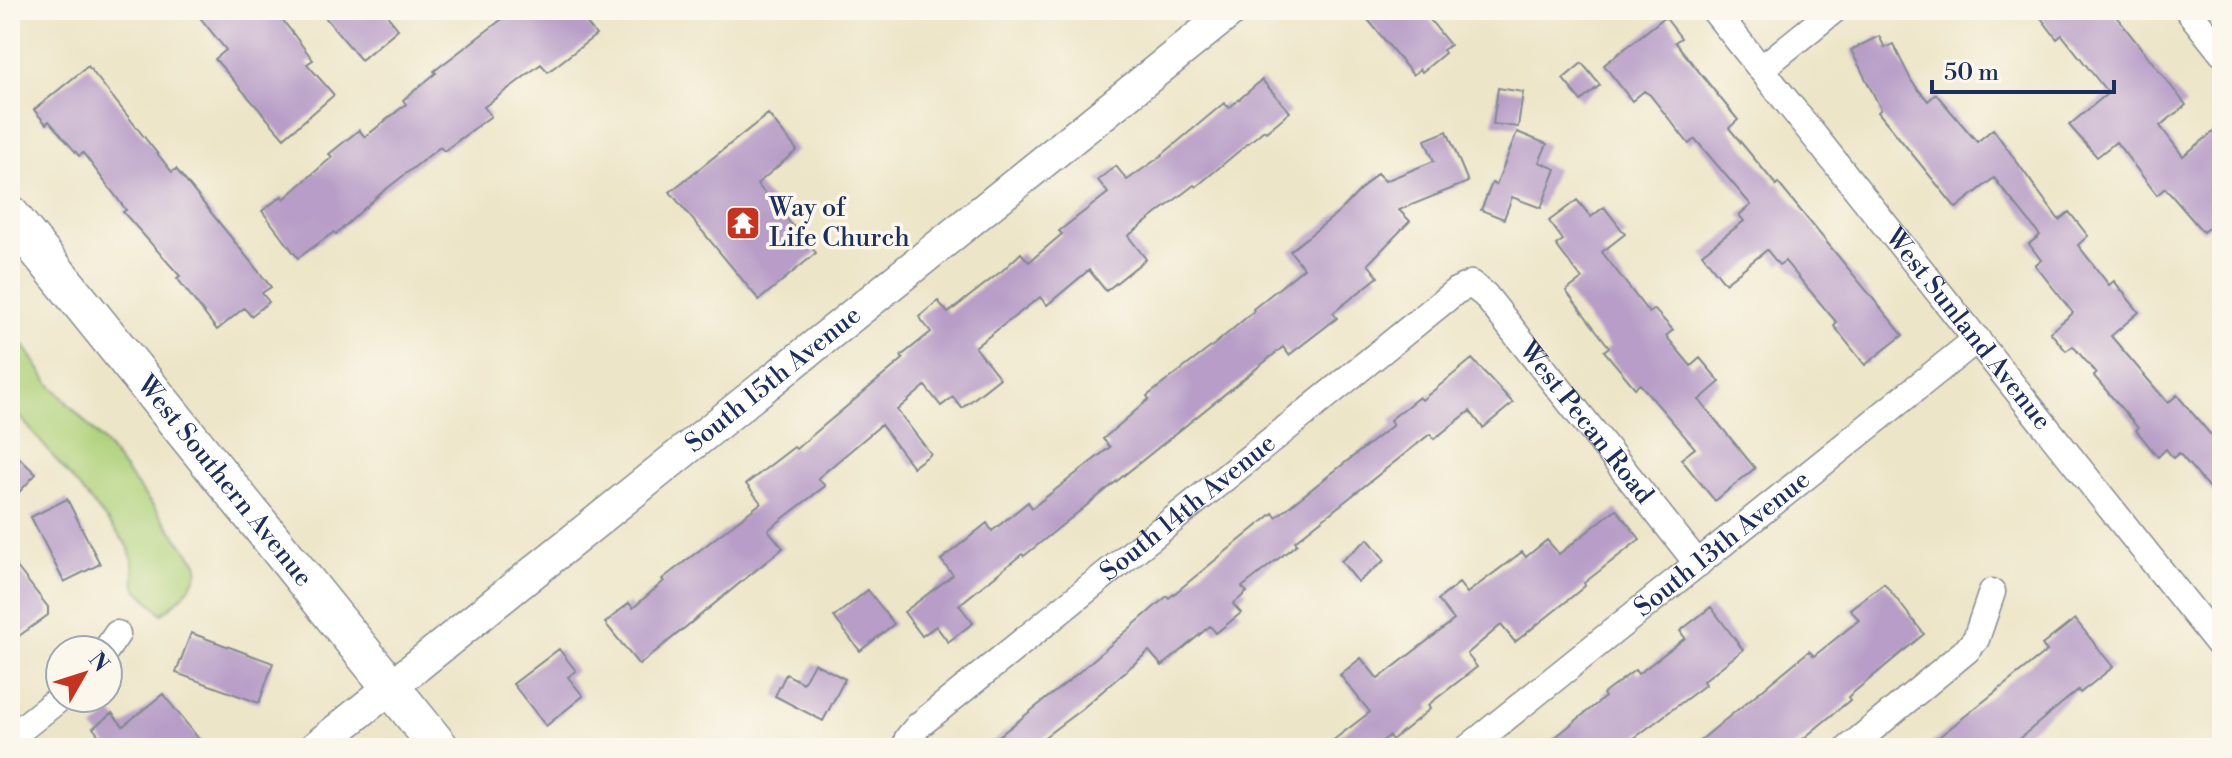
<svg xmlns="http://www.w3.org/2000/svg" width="2232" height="758" font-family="'Libre Bodoni',serif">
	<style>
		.green { fill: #afd179; stroke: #65806c; stroke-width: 2 }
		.building { fill: #b79dc7 }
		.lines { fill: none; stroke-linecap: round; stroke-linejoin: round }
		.minor-casing { stroke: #848a92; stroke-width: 29 }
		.tertiary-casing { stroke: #848a92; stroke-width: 35 }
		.secondary-casing { stroke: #848a92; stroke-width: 41 }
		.minor { stroke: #fff; stroke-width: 26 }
		.tertiary { stroke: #fff; stroke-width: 32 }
		.secondary { stroke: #fff; stroke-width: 38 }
		.labels { text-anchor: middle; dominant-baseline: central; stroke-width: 7; stroke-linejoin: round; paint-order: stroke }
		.poi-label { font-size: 26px; fill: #1b2f5e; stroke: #fbf7ec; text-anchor: start }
		.street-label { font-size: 26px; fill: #1b2f5e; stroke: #fbf7ec }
	</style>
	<rect width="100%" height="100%" fill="#fbf7ec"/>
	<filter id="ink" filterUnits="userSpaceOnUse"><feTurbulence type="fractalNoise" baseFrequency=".0125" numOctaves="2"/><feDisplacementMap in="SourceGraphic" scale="16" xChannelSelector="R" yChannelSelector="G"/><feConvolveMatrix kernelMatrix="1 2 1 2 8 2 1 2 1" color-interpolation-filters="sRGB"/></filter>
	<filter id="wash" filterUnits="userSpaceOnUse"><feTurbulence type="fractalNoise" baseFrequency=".006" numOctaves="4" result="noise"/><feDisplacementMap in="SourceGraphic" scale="32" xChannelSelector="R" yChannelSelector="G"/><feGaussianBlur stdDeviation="1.8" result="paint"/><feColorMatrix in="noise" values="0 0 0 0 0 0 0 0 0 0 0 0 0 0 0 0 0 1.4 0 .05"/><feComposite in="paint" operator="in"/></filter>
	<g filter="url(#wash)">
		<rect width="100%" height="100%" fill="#ede5c7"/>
		<!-- green -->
		<path class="green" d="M10 324 48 382 101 439 197 563C202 581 176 603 162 614L135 587 133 562 128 546 10 405Z"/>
		<g id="blocks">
			<!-- building -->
			<path class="building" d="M194 10H275L313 60 307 64 334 95 284 138 215 59 226 50Z
				M319 10H383L398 29 361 60Z
				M514 10H576L596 35 548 72 541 64 484 107 491 116 444 151 440 147 380 194 336 234 334 232 298 258 262 211 282 196 284 199 332 157 329 154 359 130 365 137 406 104 403 100 436 73 434 71Z
				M1360 10H1422L1450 45 1443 50 1445 53 1422 72 1420 69 1413 75Z
				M2035 10H2111L2186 105 2160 126 2183 156 2222 125V217L2203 232 2165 188 2157 195 2116 142 2097 157 2069 125 2108 93 2062 35 2057 39Z
				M1665 17 1681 38 1675 42 1738 120 1729 128 1776 185 1778 183 1903 335 1865 365 1834 326 1837 323 1785 261 1779 265 1767 250 1725 283 1702 254 1744 221 1739 215 1751 205 1695 139 1689 144 1650 95 1644 91 1632 101 1604 65Z
				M1879 36 1885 48 1893 44 1912 82 1928 101 1936 94 1977 142 1993 129 2059 220 2069 212 2088 236 2078 245 2109 285 2114 281 2139 312 2111 336 2168 403 2177 395 2222 448V503L2179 453 2173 458 2166 449 2158 457 2136 430 2138 428 2094 376 2096 373 2073 346 2066 351 2050 332 2073 313 2035 265 2041 260 2029 244 2040 235 1994 178 1956 208 1878 112 1881 109 1851 50Z
				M1582 63 1600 85 1581 101 1563 79Z
				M88 66 172 172 176 169 271 287 262 293 269 302 251 316 244 308 217 330 177 278 180 276 123 212 126 210 83 153 79 156 49 121 46 124 34 110Z
				M1262 80 1290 112 1266 132 1264 130 1196 187 1194 185 1128 236 1146 259 1106 291 1089 270 1047 305 1040 297 975 347 1000 378 962 408 953 397 941 406 925 386 897 410 931 454 913 467 881 425 818 478 825 486 768 530 783 548 639 665 605 623 629 603 633 608 664 581 662 579 761 503 746 484 794 447 796 449 903 359 901 356 931 332 919 317 938 301 948 313 1003 270 1021 253 1029 262 1062 234 1059 231 1108 193 1098 180 1116 166 1127 180 1157 159 1224 103 1229 108Z
				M1498 88 1523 92 1518 127 1493 124Z
				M768 114 797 150 757 184 816 253 759 300 670 192Z
				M1447 131 1468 182 1399 210 1410 221 1368 264 1378 277 1333 313 1337 318 1289 355 1283 347 1024 556 1022 554 959 605 973 623 948 642 936 626 922 636 904 612 953 575 941 560 987 523 992 531 1028 502 1032 508 1110 447 1103 439 1149 399 1147 396 1215 344 1254 311 1253 309 1304 268 1290 251 1338 213 1377 173 1385 181 1434 161 1425 140Z
				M1517 132 1547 144 1539 162 1556 169 1541 208 1512 197 1504 219 1481 210 1492 183 1496 185Z
				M1577 200 1591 217 1604 207 1625 234 1602 252 1649 313 1654 309 1673 330 1666 336 1691 366 1700 358 1720 382 1699 400 1755 468 1715 501 1681 459 1695 448 1640 384 1635 388 1604 351 1609 347 1566 291 1582 279 1556 245 1563 240 1549 221Z
				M1472 359 1513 403 1483 428 1470 411 1434 439 1430 434 1295 541 1297 544 1242 587 1247 592 1233 604 1241 613 1216 633 1210 626 1162 666 1149 651 1083 708 1030 748H984L1071 679 1167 596 1169 598 1273 513 1276 517 1393 425 1390 420 1419 397 1422 400Z
				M10 449 36 474 10 502Z
				M67 499 100 564 64 582 31 517Z
				M1616 509 1640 539 1584 583 1585 586 1562 605 1515 642 1501 625 1467 654 1477 667 1428 705 1430 709 1392 740 1389 736 1373 748H1323L1370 712 1340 675 1361 658 1378 679 1454 620 1438 600 1459 583 1467 593 1522 552 1526 557 1547 540 1559 554Z
				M1368 539 1385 560 1358 582 1341 561Z
				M10 558 48 607V615L19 636 10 625Z
				M1884 583 1924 634 1848 697 1850 700 1792 748H1691L1809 651 1814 656 1859 620 1850 609Z
				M868 590 894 624 860 651 834 617Z
				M1711 607 1743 650 1703 681 1705 685 1621 748H1542L1605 697 1603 694 1635 670 1638 674 1685 638 1680 631Z
				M2075 619 2113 667 2080 693 2078 690 2008 748H1925L2047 651 2042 645Z
				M191 633 273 663 259 703 176 673Z
				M559 649 576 671 568 677 583 696 546 726 513 684Z
				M814 663 845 679 823 721 775 696 786 674 803 683Z
				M163 694 206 748H109L93 728 112 713 123 726Z"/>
		</g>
	</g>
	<g filter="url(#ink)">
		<use href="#blocks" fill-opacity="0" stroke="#848a92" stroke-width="2"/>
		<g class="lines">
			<!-- minor casing -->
			<g class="minor-casing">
				<g id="minor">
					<path id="s1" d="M1714 10 2222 648"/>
					<path d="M2188 10 2222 53"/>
					<path d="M1761 69 1834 10"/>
					<path d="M106 650 117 634"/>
					<path d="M10 738 60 698"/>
					<path id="s2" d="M913 748 908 738 918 726 1456 291 1471 284 1485 295 1698 564"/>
					<path id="s3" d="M1468 748 1977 339"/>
					<path d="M1849 748 1967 650 1976 639 1992 592"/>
				</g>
			</g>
			<!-- tertiary casing -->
			<g class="tertiary-casing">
				<g id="tertiary">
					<path id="s4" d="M315 748 1232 10"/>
				</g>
			</g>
			<!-- secondary casing -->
			<g class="secondary-casing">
				<g id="secondary">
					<path id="s5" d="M10 215 440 748"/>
				</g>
			</g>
			<!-- minor -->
			<use href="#minor" class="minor"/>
			<!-- tertiary -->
			<use href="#tertiary" class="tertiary"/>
			<!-- secondary -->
			<use href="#secondary" class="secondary"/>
		</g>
	</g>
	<!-- icons -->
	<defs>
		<g id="temple-square" transform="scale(1.8)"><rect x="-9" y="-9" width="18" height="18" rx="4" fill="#c8321e" stroke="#fbf7ec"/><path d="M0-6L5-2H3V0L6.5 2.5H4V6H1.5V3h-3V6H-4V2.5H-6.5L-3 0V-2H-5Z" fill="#fff"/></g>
	</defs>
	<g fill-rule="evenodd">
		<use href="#temple-square" x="743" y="223"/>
	</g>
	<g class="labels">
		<!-- poi labels -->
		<g class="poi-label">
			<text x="769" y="208">Way of<tspan x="769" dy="30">Life Church</tspan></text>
		</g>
		<!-- street labels -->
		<g class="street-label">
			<text stroke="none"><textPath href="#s1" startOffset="408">West Sunland Avenue</textPath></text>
			<text stroke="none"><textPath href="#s4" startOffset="588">South 15th Avenue</textPath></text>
			<text stroke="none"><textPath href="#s2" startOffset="916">West Pecan Road</textPath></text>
			<text stroke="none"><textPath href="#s5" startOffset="342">West Southern Avenue</textPath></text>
			<text stroke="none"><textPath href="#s2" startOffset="374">South 14th Avenue</textPath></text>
			<text stroke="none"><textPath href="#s3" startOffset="326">South 13th Avenue</textPath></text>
		</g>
	</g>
	<!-- margin -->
	<rect width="2232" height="758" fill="none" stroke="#fbf7ec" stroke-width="40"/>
	<!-- north arrow -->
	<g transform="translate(84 674) rotate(51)"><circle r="38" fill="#fbf7ec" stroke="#a1a7b3" stroke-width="2"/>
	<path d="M0-6L14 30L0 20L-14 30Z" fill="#c8321e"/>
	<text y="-12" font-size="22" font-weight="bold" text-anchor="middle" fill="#1b2f5e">N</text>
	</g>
	<!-- scale -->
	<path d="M1932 80v12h182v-12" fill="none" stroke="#1b2f5e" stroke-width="4"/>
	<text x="1944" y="80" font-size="24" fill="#1b2f5e" stroke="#fbf7ec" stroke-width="6" paint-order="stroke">50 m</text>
</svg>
